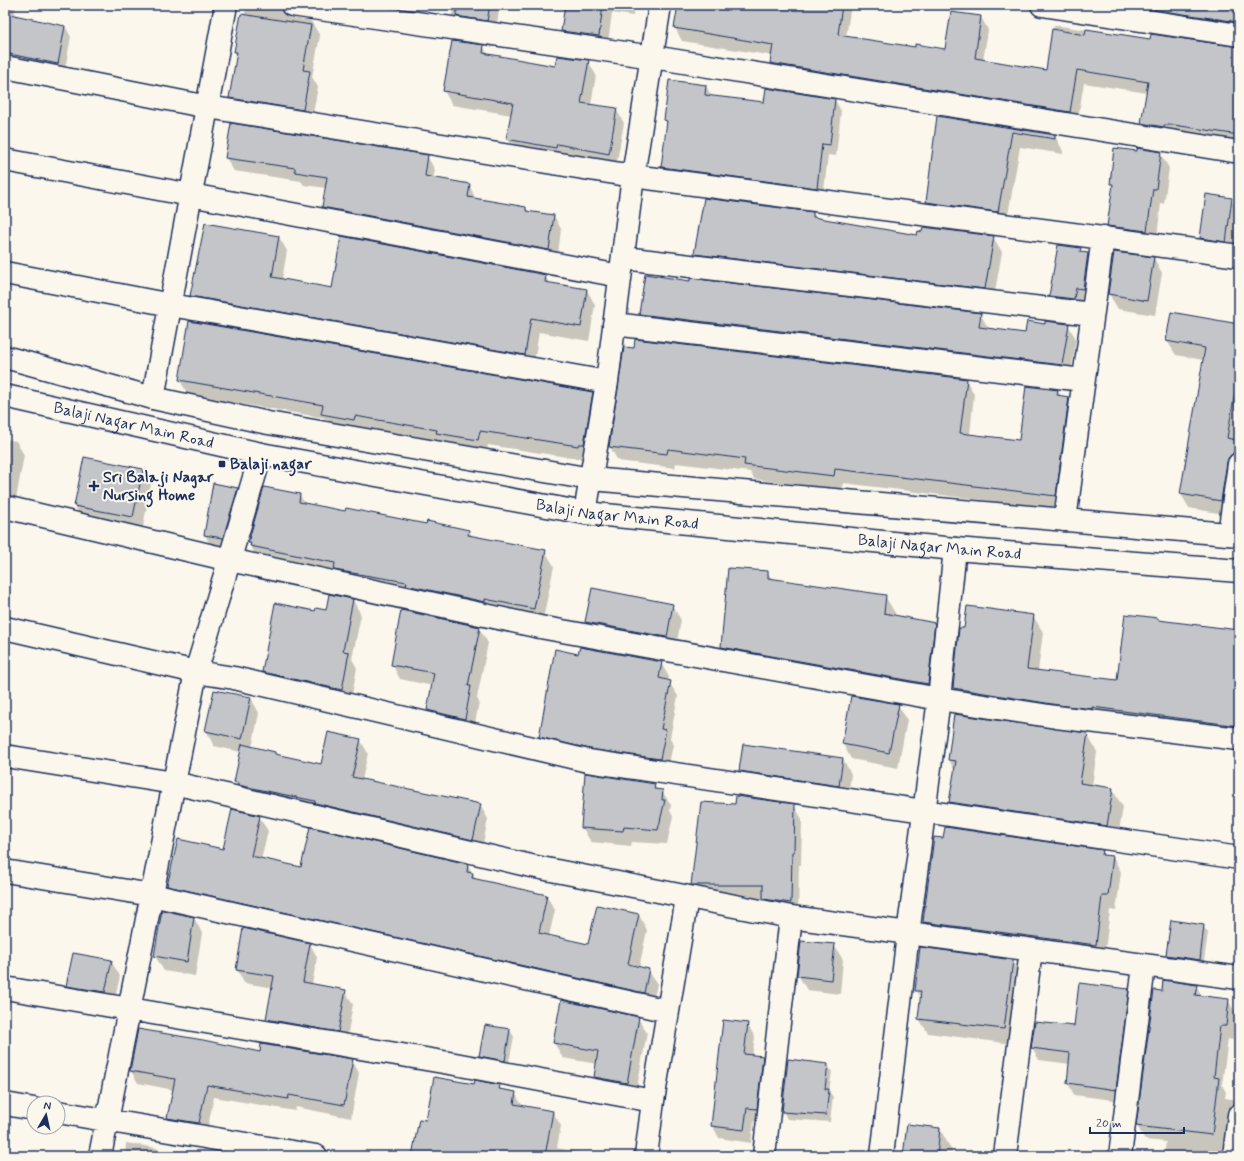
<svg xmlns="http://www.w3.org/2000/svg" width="1244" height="1161" font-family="Mynerve,sans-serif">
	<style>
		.shadow { fill: #0003 }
		.building { fill: #c3c5c9; stroke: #1b2f5e }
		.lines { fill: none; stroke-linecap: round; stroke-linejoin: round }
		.street-casing { stroke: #1b2f5e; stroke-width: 25 }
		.secondary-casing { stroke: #1b2f5e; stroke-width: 25 }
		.street { stroke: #fbf7ec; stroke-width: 22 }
		.secondary { stroke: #fbf7ec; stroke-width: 22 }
		.poi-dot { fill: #1b2f5e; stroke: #fbf7ec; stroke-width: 1.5 }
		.labels { text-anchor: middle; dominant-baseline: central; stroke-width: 4; stroke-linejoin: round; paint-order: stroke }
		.street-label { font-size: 16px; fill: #1b2f5e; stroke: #fbf7ec }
		.poi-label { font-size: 16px; font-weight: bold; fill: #1b2f5e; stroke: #fbf7ec; text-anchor: start }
	</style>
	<rect width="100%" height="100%" fill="#fbf7ec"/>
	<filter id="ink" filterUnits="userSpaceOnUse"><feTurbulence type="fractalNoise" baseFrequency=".025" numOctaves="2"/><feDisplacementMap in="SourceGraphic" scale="8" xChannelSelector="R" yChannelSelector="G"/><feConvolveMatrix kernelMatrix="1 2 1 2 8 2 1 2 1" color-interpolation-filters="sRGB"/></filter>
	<g filter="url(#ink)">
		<!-- shadow -->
		<path class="shadow" d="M5 5H16L14 16 65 26 71 37 64 74 5 62Z
			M247 5H355L290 12 288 17 311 21 320 36 312 77 318 87 311 124 238 112 230 98 237 55 235 52Z
			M453 5H500L495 35 460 30 452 15Z
			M558 5H634L633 16 612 13 607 50 570 45 562 31 565 10Z
			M679 5H851L846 37 916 48 946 50 952 13 981 17 988 30 983 61 1047 71 1054 25 1239 53V146L1150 136 1142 123 1147 93 1084 83 1077 124 779 76 771 63 773 56 682 41 675 28Z
			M1156 5H1239V36L1164 24 1156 9Z
			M483 46 488 55 556 67 588 61 596 75 591 105 616 109 624 123 616 167 515 152 508 139 512 115 452 105 444 91Z
			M706 86 712 97 764 103 835 100 841 111 836 156 828 155 823 199 668 178 662 166 667 124 665 120Z
			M938 117 1055 136 1063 151V154L1020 147 1006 226 936 217 927 202Z
			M1160 153 1169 168 1164 204 1161 203 1156 246 1117 240 1109 226 1114 189 1111 183Z
			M427 156 435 170 433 179 469 184 476 200 526 208 529 212 554 216 561 229 557 263 331 220 323 207 326 188 304 185 301 181 234 171 226 158Z
			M1231 199 1239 212 1234 256 1210 253 1201 238Z
			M813 213 816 218 918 236 993 237 1002 252 993 303 704 268 695 254Z
			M279 237 287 251 282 280 333 289 545 276 550 284 587 290 595 305 589 341 539 332 533 369 200 310 191 296Z
			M1080 249 1083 253 1088 254 1096 269 1092 304 1059 311 1050 296Z
			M1154 258 1162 273 1155 315 1118 309 1109 294Z
			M646 275 690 282 980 314 989 329 1026 334 1046 325H1068L1076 339 1070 379 648 329 640 314Z
			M5 296 11 307 5 339Z
			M190 322 592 393 600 408 586 460 488 445 486 454 331 428 325 418 188 395 180 380Z
			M1239 325V470L1229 515 1189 508 1181 494 1203 360 1176 355 1167 341Z
			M966 380 974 394 970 435 1020 441 1058 391 1061 397H1068L1077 412 1063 510 843 483 842 490 754 479 750 472 676 463 675 468 618 461 610 447Z
			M5 439 16 441 24 455 14 510 5 511Z
			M143 470 151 484 142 532 84 521 75 506Z
			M237 489 246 504 231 553 213 550 205 535Z
			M300 495 305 504 346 512 469 531 472 536 545 551 554 566 542 624 257 558 249 543Z
			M768 572 772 580 885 596 895 613V616L934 624 944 641 937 701 732 664 722 647Z
			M593 589 672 605 681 620 675 652 594 637 586 622Z
			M353 600 361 615 352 659 357 668 350 705 271 686 263 671 316 613 327 612Z
			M1033 616 1043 632 1038 671 1118 681 1157 619 1159 621 1239 631V741L963 705 954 688 960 629Z
			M479 628 488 643 477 698 479 702 473 734 437 725 428 710 433 686 400 679 392 664Z
			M579 655 661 663 669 677 668 681 678 696 670 738 673 745 667 773 549 751 540 737Z
			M215 691 251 698 259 713 252 748 274 753 276 755 321 765 360 740 368 753 362 780 480 805 488 819 481 853 243 796 235 782 241 752 214 746 206 731Z
			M898 705 907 720 898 768 851 759 843 744Z
			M1087 734 1097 752 1092 786 1112 789 1123 807 1117 843 960 820 950 802 955 771 949 760Z
			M843 759 851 774 848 800 749 786 741 771Z
			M654 784 657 790 662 791 671 805 670 811 673 816 667 844 632 842 631 846 591 842 582 827Z
			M736 805H794L802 819 801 865H799L798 917 772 912 764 898H700L692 884Z
			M259 817 268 831 261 859 302 868 468 865 476 880 546 895 555 910 549 936 589 945 597 906 639 915 647 930 639 968 648 970 657 984 652 1007 177 900 169 886 224 851Z
			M934 838 1102 851 1105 856 1113 857 1121 872 1116 911 1110 910 1104 959 933 937 924 922Z
			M163 911 194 918 202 933 195 976 164 971 155 956Z
			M1171 922 1203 926 1208 933 1203 967 1171 962 1167 955Z
			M310 944 317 957 312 985 345 991 353 1004 346 1044 275 1032 267 1019 273 988 244 983 237 969Z
			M834 945 843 960 840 994 807 990 798 975Z
			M111 961 120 976 113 1007 76 1000 67 986Z
			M1012 961 1021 976 1012 1044 928 1033 919 1019 921 999 916 990Z
			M1196 986 1203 997 1228 1000 1236 1014 1233 1040 1228 1039 1222 1085 1226 1092 1225 1098 1239 1100V1120L1232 1156H1164L1166 1142 1145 1140 1137 1126 1163 993Z
			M1128 989 1135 1001 1122 1101 1074 1095 1068 1083 1070 1064 1039 1060 1032 1048 1075 1027Z
			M561 1001 638 1018 647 1033 635 1098 603 1092 595 1077 597 1064 563 1058 554 1043Z
			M747 1024 755 1037 752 1056 762 1057 770 1070 764 1122 754 1121 751 1143 719 1138 712 1125Z
			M486 1026 510 1030 514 1037 508 1067 484 1063 480 1056Z
			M261 1053 352 1060 359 1073 351 1118 296 1107 295 1111 214 1097 206 1136 176 1130 168 1118 174 1090 138 1083 131 1071Z
			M828 1065 832 1072 829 1091 833 1097 830 1122 787 1119 783 1111Z
			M475 1085 499 1086 502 1091 515 1093 523 1107 553 1112 561 1126 557 1148 600 1156H413L427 1121Z
			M940 1129 952 1151V1156H904Z
			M126 1143 157 1148 162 1156H125Z"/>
		<!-- building -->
		<path class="building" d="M458 5H490L487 21 456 16Z
			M565 5H603L599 36 561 31Z
			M678 5H842L838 35 915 47V44L945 49 951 12 981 16 975 58 1046 70 1052 29 1085 35 1086 29 1150 39 1151 34 1239 47V135L1174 125H1164V127L1141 123 1148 82 1077 70 1070 112 770 63 773 45 674 28Z
			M1155 5H1239V22L1155 10Z
			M5 13 65 26 58 64 5 53Z
			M241 14 311 25 303 70 310 71 303 110 229 98 237 52H234Z
			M452 41 484 45 483 53 555 66 557 56 589 60 581 103 617 108 609 154 557 144 556 148 506 139 513 103 443 91Z
			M669 80 706 85 705 95 764 102 766 88 835 99 830 145 822 144 817 188 661 167 667 121 664 120Z
			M937 116 1055 135V139L1012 132 998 212 926 202Z
			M231 123 428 155 425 176 470 184 468 197 526 207V211L554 215 549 250 322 207 327 177 295 172V168L225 158Z
			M1114 148 1137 151V148L1161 152 1156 189H1153L1147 231 1107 226 1113 184H1110Z
			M1206 194 1232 198 1226 242 1200 238Z
			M704 198 813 212V217L917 235 918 231 922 232 923 227 994 236 985 289 694 254Z
			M205 223 279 236 272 277 332 288 341 236 546 275 545 282 587 289 581 327 531 318 525 355 190 296Z
			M1058 245 1081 248 1080 252 1088 253 1083 289 1076 288 1074 299 1049 296Z
			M1114 252 1154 257 1147 301 1108 294Z
			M645 274 690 281V278L981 313 979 327 1025 333 1027 321 1045 324V321L1069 324 1062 365 639 314Z
			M1171 312 1239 324V370L1227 438 1236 440 1234 453 1229 457 1227 462 1221 501 1180 494 1205 348 1166 341Z
			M189 321 593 392 584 444H579L578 446 480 431 478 440 436 433 437 430 355 416 354 420 321 414 323 405 179 380Z
			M635 339 967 379 960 433 1019 440 1026 386 1058 390 1057 395 1069 397 1056 496 835 469 834 476 744 465 745 459 668 449 667 454 609 447 624 347 634 348Z
			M84 457 143 469 133 517 74 506Z
			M213 483 238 488 223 538 204 535Z
			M264 487 300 494 299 502 345 511 346 508 426 524 427 521 469 530 468 535 546 550 534 609 485 599V602L406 585 407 582 334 570 335 563 250 546 251 543H248Z
			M728 568 768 571V578L886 595 884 613 935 623 928 684 721 647Z
			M592 588 673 604 667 637 585 622Z
			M329 594 353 599 343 651 349 652 342 690 262 672 275 603 315 611 316 608 326 610Z
			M967 606 1034 615 1027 669 1117 680 1125 614 1158 618V620L1239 630V726L1092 707V709L1058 705 953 688 959 628H964Z
			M401 610 480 627 468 686H471L465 719 427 710 434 673 391 665Z
			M580 647 662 662 659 678 671 681 661 729 666 730 660 759 590 749 539 737 555 649 578 654Z
			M214 690 251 697 242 739 205 731Z
			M851 696 899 704 889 753 842 744Z
			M954 714 1088 733 1080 783 1113 788 1107 826 949 802 956 761 948 760Z
			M328 732 361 739 352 777 481 804 473 840 315 803V801L238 785V783L234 782 242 744 275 752V754L321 764Z
			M743 744 843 758 839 786 739 771Z
			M585 773 655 784 654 789 663 790 662 800H665L658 830 624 827 623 831 581 828Z
			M736 796 795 804 794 852H792L791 903 763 899V885H691L701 802 735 804Z
			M232 809 260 816 251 856 301 867 310 827 468 864 467 872 473 873 472 878 547 895 539 933 588 944 597 905 639 914 628 964 649 969 644 993 167 886 178 839 223 849Z
			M945 827 1103 850 1102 855 1113 856 1108 896H1102L1096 945 923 922 934 837 943 838Z
			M162 910 194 917 187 962 154 956Z
			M1171 920 1204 925 1200 960 1166 955Z
			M243 928 310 943 303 982 346 990 338 1032 266 1019 274 976 236 970Z
			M801 941 835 944 831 980 797 976Z
			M920 947 1013 960 1004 1029 918 1019 921 991H915Z
			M73 953 112 960 105 992 66 986Z
			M1163 980 1197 985 1195 995 1229 999 1226 1026H1220L1214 1077 1219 1078 1212 1135 1136 1126 1154 990 1162 991Z
			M1079 983 1129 989 1116 1090 1067 1083 1070 1053 1031 1048 1035 1022 1074 1026Z
			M561 1000 639 1017 627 1083 594 1077 598 1051 553 1043Z
			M723 1020 748 1023 744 1054 763 1056 757 1109 747 1108 744 1130 711 1126Z
			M485 1025 510 1029 505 1061 479 1056Z
			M138 1029 203 1040 260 1052 261 1044 353 1059 344 1105 289 1095 288 1099 207 1085 199 1123 167 1118 175 1079 130 1071Z
			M788 1059 828 1064 825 1089H829L826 1115 782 1112Z
			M434 1077 474 1084 475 1080 500 1085 499 1089 516 1092 514 1104 553 1111 545 1156H412L419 1119 426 1120Z
			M907 1124 940 1128 937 1156H903Z"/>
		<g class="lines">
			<!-- street casing -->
			<g class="street-casing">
				<path id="street" d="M292 5 653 57 1239 152
					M1042 5 1239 35
					M5 67 208 107 633 176 1239 256
					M5 160 620 276
					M624 258 1092 314
					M5 273 171 305 607 382
					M614 324 1083 380
					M153 398 226 5
					M5 507 230 560 540 627 939 699 1056 717 1239 739
					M585 513 607 382 633 176 660 5
					M1065 520 1103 237
					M1229 534 1239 464
					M5 628 196 672 234 678 588 761 1239 858
					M5 756 174 783 531 866 791 917 1239 978
					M5 871 152 895 668 1011
					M5 988 455 1064 653 1101
					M5 1104 34 1109
					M58 1112 316 1156
					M100 1156 196 672 261 454
					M646 1156 653 1101 687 898
					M764 1156 791 917
					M882 1156 908 934 939 699 955 549
					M1005 1156 1031 950
					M1120 1156 1144 966
					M1234 1156 1239 1115"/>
			</g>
			<!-- secondary casing -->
			<g class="secondary-casing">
				<g id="secondary">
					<path d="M5 357 153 398 268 423 591 479 1239 535"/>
					<path id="s1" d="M5 396 261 454 585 513 955 549 1239 571"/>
				</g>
			</g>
			<!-- street -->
			<use href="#street" class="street"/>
			<!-- secondary -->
			<use href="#secondary" class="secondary"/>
		</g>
	</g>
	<!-- markers -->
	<g class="poi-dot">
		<rect x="218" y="460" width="8" height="8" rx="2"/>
		<path d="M92 480h4v4h4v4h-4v4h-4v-4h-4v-4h4z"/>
	</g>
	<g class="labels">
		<!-- street labels -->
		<g class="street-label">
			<text stroke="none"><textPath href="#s1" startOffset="132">Balaji Nagar Main Road</textPath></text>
			<text stroke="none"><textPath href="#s1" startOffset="624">Balaji Nagar Main Road</textPath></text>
			<text stroke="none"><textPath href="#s1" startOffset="948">Balaji Nagar Main Road</textPath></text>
		</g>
		<!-- poi labels -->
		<g class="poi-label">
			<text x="230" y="464">Balaji nagar</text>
			<text x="103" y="477">Sri Balaji Nagar<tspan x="103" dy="18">Nursing Home</tspan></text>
		</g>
	</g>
	<!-- margin -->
	<rect width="1244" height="1161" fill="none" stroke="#fbf7ec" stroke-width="20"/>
	<rect x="10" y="10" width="1224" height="1141" fill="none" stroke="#1b2f5e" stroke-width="1.5" filter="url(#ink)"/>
	<!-- north arrow -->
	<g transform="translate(46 1115) rotate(9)"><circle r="19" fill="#fbf7ec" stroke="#a1a7b3"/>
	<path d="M0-3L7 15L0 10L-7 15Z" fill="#1b2f5e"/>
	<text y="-6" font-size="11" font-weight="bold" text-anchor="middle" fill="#1b2f5e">N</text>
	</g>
	<!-- scale -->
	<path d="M1090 1127v6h94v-6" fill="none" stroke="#1b2f5e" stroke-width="2"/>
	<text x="1096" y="1127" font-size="12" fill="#1b2f5e" stroke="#fbf7ec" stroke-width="3" paint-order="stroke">20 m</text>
</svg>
